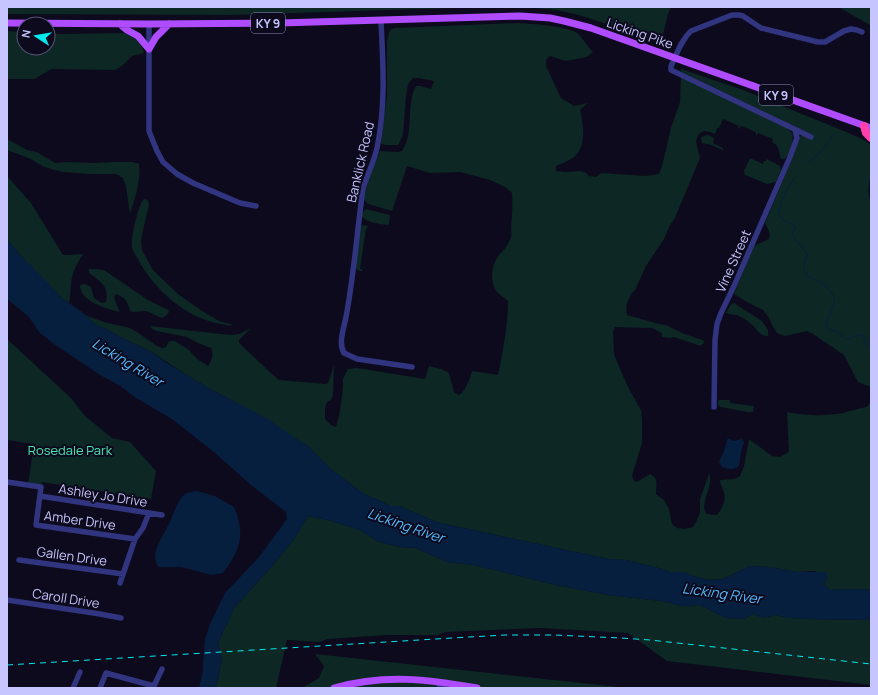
<svg xmlns="http://www.w3.org/2000/svg" width="878" height="695" font-family="Manrope,sans-serif">
	<style>
		.green { fill: #0c2724 }
		.water { fill: #071f3e }
		.lines { fill: none; stroke-linecap: round; stroke-linejoin: round }
		.stream { stroke: #071f3e; stroke-width: 1 }
		.minor { stroke: #31347f; stroke-width: 5.5 }
		.major { stroke: #af4cff; stroke-width: 7 }
		.highway { stroke: #ff40aa; stroke-width: 8 }
		.rail { stroke: #00eaf0; stroke-width: 1; stroke-dasharray: 6 5; stroke-linecap: butt }
		.labels { text-anchor: middle; dominant-baseline: central; stroke-width: 4; stroke-linejoin: round; paint-order: stroke }
		.shield { fill: #0c0a1c; stroke: #8f8dbb; stroke-width: 1 }
		.shield-label { font-size: 12px; font-weight: bold; fill: #c7c5ff }
		.street-label { font-size: 13px; fill: #c7c5ff; stroke: #0c0a1c }
		.park-label { font-size: 13px; fill: #49e7b4; stroke: #0c0a1c }
		.water-label { font-size: 14px; font-style: italic; fill: #53bcff; stroke: #0c0a1c }
	</style>
	<rect width="100%" height="100%" fill="#0c0a1c"/>
	<!-- green -->
	<path class="green" d="M7 7H671L668 14 661 43 604 23 579 15 556 10 535 8H455L231 15 7 14Z
		M838 7H871V26L870 25Z
		M519 23C532 24 567 26 577 33 582 37 588 47 593 52L587 57 566 61 550 56 546 60V66L561 98 574 106 588 103 580 110C584 126 587 150 571 159 566 162 561 164 556 166V171L565 172 581 171 586 173 589 176 596 177 601 173 646 176 659 174 662 166 671 128 680 102 681 77 784 126C787 128 790 130 792 133 795 138 789 160 783 159 782 159 781 158 780 157 779 150 779 146 772 142L773 139 758 133 756 136V132L741 126 739 129 738 128 739 126 723 119 719 128H717L715 134 710 132 704 131 700 133 697 138 696 142 700 158 675 218 670 225 664 239 646 266 635 290 631 294 626 306 627 315 659 324 666 325 682 333 705 341 701 346 674 337 670 338 662 337V333L652 328 615 327 613 331 614 354 620 369 629 389 641 410 642 419V443L632 476 634 481 637 482 650 474C659 478 656 485 656 494L664 500 669 509 672 524 677 528 685 529 693 527 696 522 700 513V499L709 474C715 485 698 504 707 514L717 515C723 507 727 499 723 490 722 486 720 484 720 480L734 479 740 476 744 466 749 439 772 456 780 457 789 452 787 412C806 416 825 416 843 413 851 411 859 408 867 407L871 401V590L852 589 830 590 824 585 827 577 815 571 796 572 770 567 750 566 723 579 711 580 696 577 683 572H670L662 569 626 560 608 559 440 523 427 518 400 506H390L383 502 364 494 332 470 308 446 231 400 212 390 185 374 150 351 120 337 108 330 96 325 85 315 104 322 130 328 137 332 157 346 163 348 166 347 169 341H175L189 350 197 359 208 366C212 359 214 356 211 348L198 343 187 337 157 331 152 329 150 326 230 335 239 334 251 328 239 340V343L273 375 279 380 326 384 328 383 334 365 333 395 331 400 327 402 325 409V419L331 425 336 427 340 411 343 388V379L348 369 357 368 425 379 429 366 441 369 449 373 454 392 459 395 462 393C467 386 470 379 472 371L498 375C503 351 508 325 508 301 505 298 501 296 498 293 489 283 491 265 499 255 504 250 509 244 511 237 512 234 511 230 511 227 512 216 513 204 512 193L505 187 490 180 460 172 430 173 407 166 392 211 368 204 364 199 368 181 380 151 397 152 402 151C415 132 405 106 416 86H421L431 89 434 81 419 78H413L408 84 406 96 403 135 398 145H386L381 144 387 95V41L389 32 391 29 395 28Z
		M7 31 24 32V48H48V33L61 34 125 33C139 37 140 39 144 53L132 56 122 66 115 70 52 69 34 79H7Z
		M681 69 743 90 844 131 862 139 871 145C871 154 871 162 871 171 870 182 866 191 871 202V387L858 382 844 355 813 334 807 331 785 336 777 333 772 325 769 318 763 310 747 302 734 294 754 246C759 243 764 242 769 239L770 233 765 223 789 166 801 135 811 139 813 135 682 72 680 70Z
		M706 135C710 135 712 136 714 139L713 143 723 148V150L711 145 702 143 701 139 702 137Z
		M7 139 27 150 37 152 55 163 69 162 94 163 113 162H133L139 164C141 181 135 198 130 214L126 186 123 178 116 174H90L63 172 51 169 42 166 31 159 7 150Z
		M750 158 763 164 764 161H766L767 159 780 166 781 170 776 182 767 184 745 175 744 171Z
		M7 176 31 203 63 255H69L83 254C79 260 75 267 73 274 70 283 71 294 69 303L62 298 20 255 7 239Z
		M144 199 148 200 149 205 143 230 141 242 142 250 153 270 178 294 202 311 219 321 234 325C230 326 226 325 222 324 188 320 153 289 138 259 136 256 133 252 132 248 130 241 137 211 141 204 141 202 143 200 144 199Z
		M366 209 390 215 389 224 388 225C378 224 370 223 362 217V213Z
		M362 225 367 226 368 227 366 229 360 269H363L362 271H359L355 267 360 227Z
		M89 269H94L104 270 148 300 168 310 169 312 166 316 162 318 146 311 133 312 130 311C128 302 125 297 116 294L114 296C115 302 119 307 119 312 106 308 80 302 80 285L85 284 91 287 94 298 102 303 106 302C109 286 101 282 89 273Z
		M734 303 762 321 768 330V336C758 336 757 328 750 323 747 320 740 316 736 315 732 314 730 315 726 313L731 304Z
		M7 339 71 398 85 416 112 438 130 442 156 471 151 499 42 482 41 487 28 485 34 444 7 440Z
		M720 400H730V403L754 406 753 412H747L721 407 718 405V401Z
		M308 516 332 521 360 530 379 542 401 547 416 548 447 562 474 565 556 585 608 595 662 601 681 606 700 605 726 618 744 619 753 614 764 618 774 615 790 618 810 619 871 620V685L667 661 628 633 540 628 446 632 437 635H387L327 639 320 642 287 640 276 688H216L222 659 218 643 234 608 272 566 294 539Z
		M315 654 628 688H477L462 685 446 688H302L319 678 324 666Z"/>
	<!-- water -->
	<path class="water" d="M7 239 20 255 46 281 62 298 82 312 96 325 108 330 120 337 150 351 165 362 212 390 268 419 292 436 308 446 332 470 364 494 383 502 390 506H400L427 518 440 523 608 559 626 560 662 569 670 572H683L696 577 711 580 723 579 750 566 770 567 796 572H826L827 577 824 585 830 590 852 589 871 590V620L810 619 790 618 774 615 764 618 753 614 744 619 726 618 700 605 681 606 662 601 608 595 556 585 474 565 447 562 416 548 401 547 379 542 360 530 332 521 308 516 294 539 272 566 234 608 218 643 222 659 216 688H199L203 671V664L205 639 210 624 225 593 259 557 287 519 286 512 251 485 215 453 172 419 136 398 119 385 100 375 54 344 40 333 28 316 7 299Z
		M728 438 734 441 742 439 744 442 741 452 739 466C733 471 728 469 722 467L719 462 724 451 726 444Z
		M197 491 215 496 234 507C236 512 238 517 239 523 244 543 234 558 223 573L212 575 181 567H159C148 555 164 535 169 524 174 514 176 502 185 494 188 492 193 492 197 491Z"/>
	<g class="lines">
		<!-- stream -->
		<path class="stream" d="M809 162C819 153 826 148 833 135
			M795 177C787 189 780 199 779 215L785 222 790 223 795 226 792 235 808 255C803 262 802 272 810 278 813 279 817 279 819 281 825 284 831 293 835 298L831 313 827 320 826 327 831 330 839 332 844 338 848 339 858 335H863C865 341 865 346 871 348"/>
		<!-- minor -->
		<path class="minor" d="M381 21C383 63 386 105 377 148 374 162 367 175 363 189 357 231 354 275 346 317 344 328 338 343 344 353L357 359 412 367
			M149 24V131L157 151 163 162 177 174 193 183 240 203 256 206
			M811 137 671 70V66C677 54 681 40 691 31L732 15H739L743 16 761 28 818 42H825L844 31 851 29 857 30 862 32
			M714 407 715 340 717 324 721 313 734 286 790 157 797 138 795 130
			M7 482 41 487 36 525 135 539
			M40 496 162 515
			M19 560 123 574
			M120 583 135 539 143 528 149 513
			M7 600 100 614 121 618
			M438 682 439 685 444 688
			M73 688 80 672
			M100 688 106 673 154 686
			M153 688 162 669"/>
		<!-- major -->
		<path class="major" d="M7 23 149 24 280 23 520 16 550 18 564 21 591 28 871 128
			M120 24 127 30 138 36 149 49 156 37 169 24
			M334 688C384 674 427 679 477 688"/>
		<!-- highway -->
		<path class="highway" d="M864 126 866 133 871 138"/>
		<!-- rail -->
		<path class="rail" d="M7 665 452 638 505 635H554L621 638 650 640 871 664"/>
	</g>
	<g class="labels">
		<!-- shield labels -->
		<g class="shield">
			<rect x="251" y="13" width="34" height="20" rx="3"/>
			<rect x="759" y="85" width="34" height="20" rx="3"/>
		</g>
		<g class="shield-label">
			<text x="268" y="23">KY 9</text>
			<text x="776" y="95">KY 9</text>
		</g>
		<!-- street labels -->
		<g class="street-label">
			<text transform="translate(640 33) rotate(19)">Licking Pike</text>
			<text transform="translate(360 162) rotate(-77)">Banklick Road</text>
			<text transform="translate(733 261) rotate(-66)">Vine Street</text>
			<text transform="translate(103 495) rotate(9)">Ashley Jo Drive</text>
			<text transform="translate(80 520) rotate(8)">Amber Drive</text>
			<text transform="translate(72 556) rotate(8)">Gallen Drive</text>
			<text transform="translate(66 598) rotate(9)">Caroll Drive</text>
		</g>
		<!-- park labels -->
		<g class="park-label">
			<text x="70" y="450">Rosedale Park</text>
		</g>
		<!-- water labels -->
		<g class="water-label">
			<text transform="translate(128 362) rotate(31)">Licking River</text>
			<text transform="translate(406 525) rotate(19)">Licking River</text>
			<text transform="translate(722 593) rotate(8)">Licking River</text>
		</g>
	</g>
	<!-- border -->
	<rect width="878" height="695" fill="none" stroke="#c7c5ff" stroke-width="16"/>
	<!-- north arrow -->
	<g transform="translate(36 36) rotate(282)"><circle r="19" fill="#0c0a1c" stroke="#575577"/>
	<path d="M0-3L7 15L0 10L-7 15Z" fill="#00eaf0"/>
	<text y="-6" font-size="11" font-weight="bold" text-anchor="middle" fill="#c7c5ff">N</text>
	</g>
</svg>
